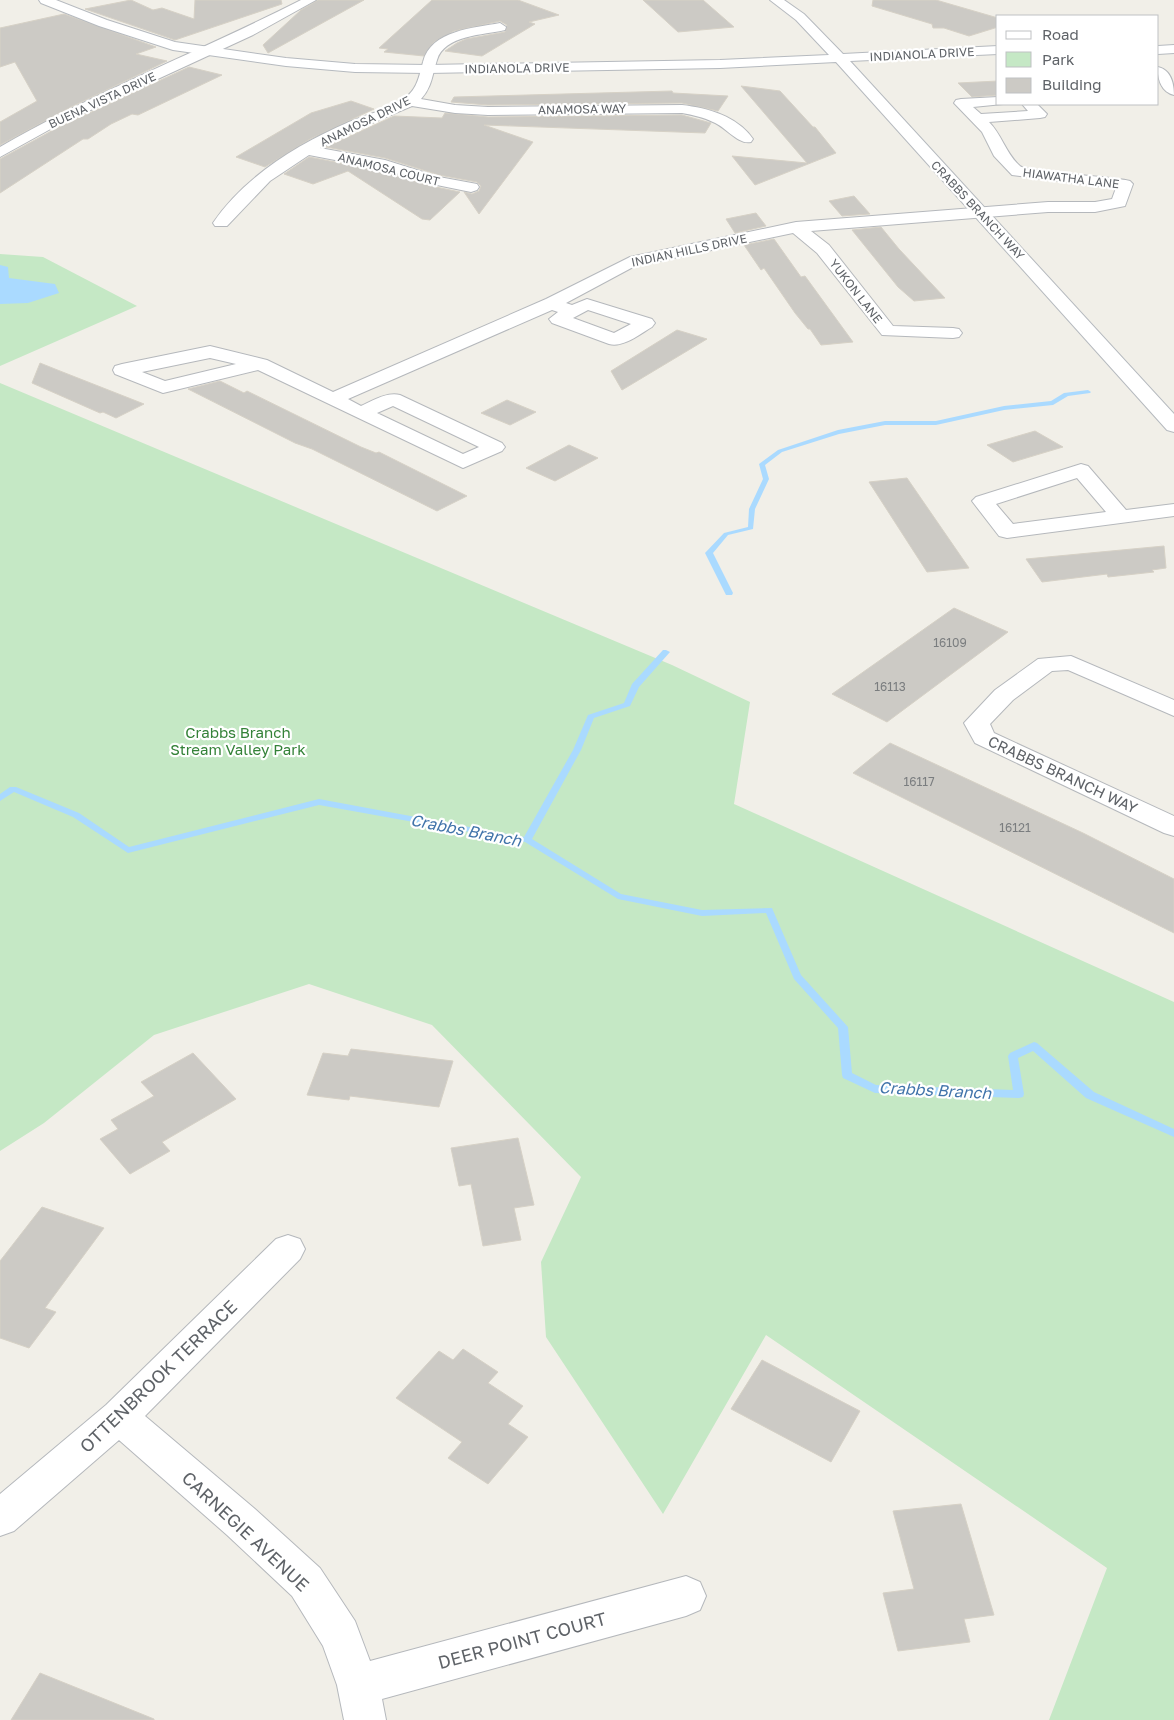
<svg xmlns="http://www.w3.org/2000/svg" width="1174" height="1720" font-family="'Golos Text',sans-serif">
	<style>
		.green { fill: #c5e8c5 }
		.water { fill: #aadaff }
		.lines { fill: none; stroke-linecap: round; stroke-linejoin: round }
		.stream { fill: #aadaff; fill-rule: evenodd }
		.building { fill: #cccac5; stroke: #d6d1c6 }
		.street-casing { stroke: #b5b8bc; stroke-width: 2 }
		.secondary-casing { stroke: #b6babf; stroke-width: 2 }
		.street { fill: #fff; fill-rule: evenodd }
		.secondary { fill: #fff; fill-rule: evenodd }
		.labels { text-anchor: middle; dominant-baseline: central; stroke-width: 4.5; stroke-linejoin: round; paint-order: stroke }
		.far-street-label { font-size: 12px; fill: #5f6368; stroke: #fff }
		.number-label { font-size: 12px; fill: #7a7d7f }
		.park-label { font-size: 15px; fill: #348238; stroke: #fff }
		.street-label { font-size: 15px; fill: #5f6368; stroke: #fff }
		.water-label { font-size: 16px; font-style: italic; fill: #4174aa; stroke: #fff }
		.near-street-label { font-size: 18px; fill: #5f6368; stroke: #fff }
	</style>
	<rect width="100%" height="100%" fill="#f1efe8"/>
	<!-- green -->
	<path class="green" d="M0 254 43 257 137 306 0 366Z
		M0 383 672 665 750 702 734 804 1174 1002V1720H1049L1107 1568 766 1335 663 1514 546 1337 541 1262 581 1177 432 1025 309 984 154 1035 44 1123 0 1151Z"/>
	<!-- water -->
	<path class="water" d="M0 265 8 267 9 278 55 284 59 293 28 303 0 304Z"/>
	<g class="lines">
		<!-- stream -->
		<path class="stream" d="M1088 390 1091 392 1090 393 1068 396 1053 405 1004 410 936 425H885L839 434 782 452 765 465 769 479 755 509 753 529 728 535 713 553 733 593 732 595H726L705 553 724 533 748 527 749 509 763 479 759 464 778 450 838 430 885 421H936L1004 406 1051 401 1064 393Z
			M663 650H666L670 652 639 687 630 706 594 718 581 750 532 839 621 894 702 910 772 908 801 975 848 1027 852 1073 876 1085 1013 1090 1008 1056 1010 1053 1034 1042 1037 1043 1094 1092 1174 1129V1137L1086 1098 1033 1051 1018 1058 1024 1094 1023 1097 1019 1098 875 1093 843 1078 842 1075 838 1028 794 979 766 913 702 916 618 899 525 842 319 805 128 853 73 817 14 792 0 801V794L10 787H16L79 813 129 847 319 799 524 837 573 750 588 715 624 703 632 684Z"/>
	</g>
	<!-- building -->
	<path class="building" d="M131 0 153 10 162 8 194 19 195 0H281L282 4 175 40 85 9Z
		M318 0H364L268 53 263 45 301 10Z
		M432 0H518L559 15 529 22 535 24 482 56 445 51 457 43 466 39 505 32 507 25 500 21 454 31 434 42 424 56 384 52 388 49 379 48Z
		M643 0H703L734 27 678 32Z
		M873 0H936L998 18V27L969 36 944 28H933L932 24 872 6Z
		M64 14 156 47 136 54 167 61 73 106 0 145V122L37 101 15 62 0 67V28Z
		M189 67 222 75 138 115 132 114 111 124 88 139H83L0 193V159L57 128Z
		M998 81V95L972 97 958 83Z
		M741 86 780 91 813 127H815L836 153 755 185 732 156 807 163Z
		M672 91 673 93 728 96 718 111 682 103 488 105 451 102 454 97Z
		M351 101 374 109 310 139 265 167 236 157 311 113Z
		M445 113 488 117 682 115 711 123 705 133 484 125 533 142 479 214 464 192 472 194 479 191 481 186 477 182 439 175 385 158 326 147 394 116 442 118Z
		M309 157 382 171 431 186 460 192 430 220 422 219 348 171 313 184 284 174Z
		M854 196 870 214 842 216 829 201Z
		M756 213 766 226 735 233 726 219Z
		M881 227 899 249 945 298 914 301 898 287 852 230Z
		M774 239 801 277 805 276 853 342 821 345 810 329H808L795 313 764 268 761 270 744 245Z
		M677 330 707 339 622 390 611 371Z
		M40 363 60 371 144 404 116 418 103 412 100 413 32 383Z
		M220 381 244 393 247 391 361 447 376 453 379 452 467 496 437 511 312 449 295 443 188 389Z
		M507 400 536 412 510 425 481 413Z
		M1035 431 1063 447 1013 462 987 445Z
		M569 445 598 458 555 481 526 468Z
		M907 478 969 568 927 572 869 482Z
		M1164 546 1166 568 1152 570 1154 572 1108 577 1107 574 1042 582 1026 559Z
		M954 608 1008 632 887 722 832 694Z
		M890 743 1083 833 1174 879V933L853 773Z
		M351 1049 453 1061 439 1107 350 1096 349 1100 307 1095 323 1053 348 1056Z
		M193 1053 236 1099 162 1142 170 1151 130 1174 100 1139 118 1129 111 1120 154 1096 141 1082Z
		M518 1138 534 1205 514 1208 521 1240 483 1246 471 1184 459 1186 451 1148Z
		M42 1207 104 1228 45 1308 56 1312 29 1348 0 1338V1261Z
		M463 1349 498 1372 488 1383 523 1406 508 1424 528 1437 488 1484 448 1458 462 1442 396 1398 439 1351 453 1360Z
		M762 1360 860 1411 831 1462 731 1409Z
		M961 1504 994 1615 964 1619 970 1642 898 1651 883 1593 914 1589 893 1511Z
		M40 1673 154 1719V1720H11Z"/>
	<g class="lines">
		<!-- street casing -->
		<g class="street-casing">
			<path id="street" d="M301 0H316L253 35 56 126 0 157V147C96 91 201 51 301 0Z
				M500 23 506 27 505 30C484 35 444 35 437 60 432 75 432 87 421 99L455 105 488 107 682 105C708 108 737 116 753 139L751 142C738 145 726 127 713 122 703 117 693 115 682 113L488 115 455 113 412 106 360 128 320 148 385 160 439 177 477 184 479 187 477 190 471 192 432 184 382 169 309 155 270 181 227 226H215L213 223C245 176 298 144 349 122 367 114 389 110 405 98 418 88 419 76 423 62 431 30 474 28 500 23Z
				M1158 67C1171 70 1174 84 1174 95 1161 92 1157 78 1158 67Z
				M998 97V104H1003L973 107 981 114 1028 111 1022 104H1037L1047 114 1045 117 1040 118 989 122C1002 135 1006 154 1020 166 1028 173 1112 176 1130 181L1133 184 1125 206 1095 212H1048L811 231 829 245 893 326 953 328 959 329 962 333 959 337 953 338 882 335 817 253 793 233 635 266 566 303 572 305 587 299 652 319 655 323 652 327C640 334 623 348 609 344L552 323 549 319 558 312 552 310 348 399 361 406C374 400 387 392 400 395L502 443 505 447 502 451 463 468 258 370 163 393 115 374 113 370 115 366 122 364 210 346 267 360 333 392 546 299 630 257 796 222 1048 202H1095L1112 199 1116 188 1012 175 994 156 982 132 954 103 956 100 961 99ZM588 310 631 324 614 333 573 318ZM210 358 236 364 165 381 142 372ZM393 406 479 447 463 454 377 413Z
				M1081 464 1088 466 1126 510 1174 504V516L1007 538 999 536 972 501 976 497ZM1077 478 1106 512 1013 524 996 504Z
				M1071 656 1174 700V716L1068 670 1052 671 1013 700 990 724 994 733 1174 816V836L1164 833 975 743 964 723 995 690 1038 659Z
				M288 1235 300 1239 305 1249 300 1259 145 1416 255 1509 320 1568 355 1621 370 1661 686 1576 700 1582 706 1596 700 1610 686 1616 382 1699 386 1720H344L337 1685 323 1646 292 1596 227 1535 119 1440 14 1531 0 1536V1494L106 1405 276 1239Z"/>
		</g>
		<!-- secondary casing -->
		<g class="secondary-casing">
			<path id="secondary" d="M39 0H56L107 20 175 42 286 58 355 64 428 65 720 60 829 55 796 20 770 0H784L804 14 843 54 998 46V54L850 61 1174 414V432L1167 430 836 62 720 68 428 73 355 72 286 66 173 50 99 26 41 3Z
				M1174 45V53L1158 54V46Z"/>
		</g>
		<!-- street -->
		<use href="#street" class="street"/>
		<!-- secondary -->
		<use href="#secondary" class="secondary"/>
	</g>
	<g class="labels">
		<!-- far-street labels -->
		<g class="far-street-label">
			<text transform="translate(922 54) rotate(-3)">INDIANOLA DRIVE</text>
			<text transform="translate(517 68) rotate(-1)">INDIANOLA DRIVE</text>
			<text transform="translate(102 100) rotate(-25)">BUENA VISTA DRIVE</text>
			<text transform="translate(582 109) rotate(-1)">ANAMOSA WAY</text>
			<text transform="translate(365 121) rotate(-26)">ANAMOSA DRIVE</text>
			<text transform="translate(389 169) rotate(14)">ANAMOSA COURT</text>
			<text transform="translate(1071 178) rotate(7)">HIAWATHA LANE</text>
			<text transform="translate(978 210) rotate(47)">CRABBS BRANCH WAY</text>
			<text transform="translate(689 250) rotate(-12)">INDIAN HILLS DRIVE</text>
			<text transform="translate(856 291) rotate(52)">YUKON LANE</text>
		</g>
		<!-- number labels -->
		<g class="number-label">
			<text x="950" y="642">16109</text>
			<text x="890" y="686">16113</text>
			<text x="919" y="781">16117</text>
			<text x="1015" y="827">16121</text>
		</g>
		<!-- park labels -->
		<g class="park-label">
			<text x="238" y="732">Crabbs Branch<tspan x="238" dy="17">Stream Valley Park</tspan></text>
		</g>
		<!-- street labels -->
		<g class="street-label">
			<text transform="translate(1063 774) rotate(25)">CRABBS BRANCH WAY</text>
		</g>
		<!-- water labels -->
		<g class="water-label">
			<text transform="translate(466 830) rotate(11)">Crabbs Branch</text>
			<text transform="translate(935 1090) rotate(3)">Crabbs Branch</text>
		</g>
		<!-- near-street labels -->
		<g class="near-street-label">
			<text transform="translate(158 1376) rotate(-44)">OTTENBROOK TERRACE</text>
			<text transform="translate(246 1531) rotate(43)">CARNEGIE AVENUE</text>
			<text transform="translate(522 1640) rotate(-15)">DEER POINT COURT</text>
		</g>
	</g>
	<!-- legend -->
	<rect x="996" y="15" width="162" height="90" fill="#ffffff" stroke="#bfc1c3"/>
	<rect x="1006" y="31" width="25" height="8" fill="#ffffff" stroke="#bfc1c3"/>
	<text x="1042" y="40" font-size="15" fill="#5f6368">Road</text>
	<rect x="1006" y="52" width="25" height="15" fill="#c5e8c5" stroke="#bfc1c3"/>
	<text x="1042" y="65" font-size="15" fill="#5f6368">Park</text>
	<rect x="1006" y="78" width="25" height="15" fill="#cccac5" stroke="#bfc1c3"/>
	<text x="1042" y="90" font-size="15" fill="#5f6368">Building</text>
</svg>
